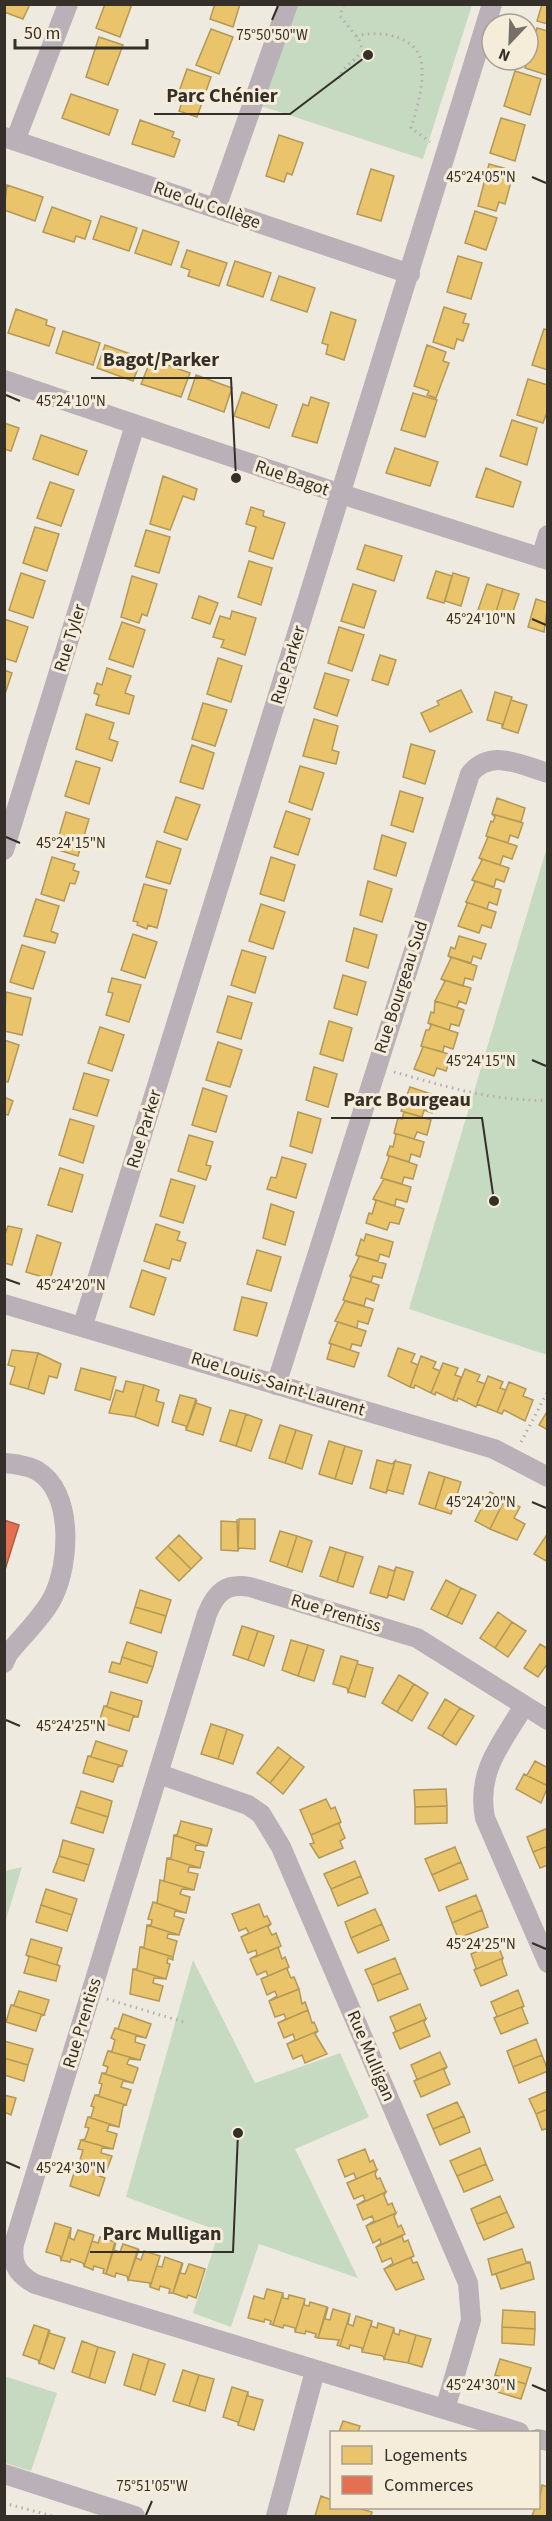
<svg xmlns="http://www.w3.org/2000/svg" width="552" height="2521" font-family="'Source Sans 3',sans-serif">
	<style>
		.green { fill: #c5dac0 }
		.homes { fill: #e9c46a; stroke: #b39856; stroke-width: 1.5 }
		.shops { fill: #e76f51; stroke: #b15c45; stroke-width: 1.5 }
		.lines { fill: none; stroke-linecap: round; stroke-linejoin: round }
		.path { stroke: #b3adaf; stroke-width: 3; stroke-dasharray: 1.5 4.5; stroke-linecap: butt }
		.minor { stroke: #b9b0b8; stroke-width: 20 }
		.ticks { fill: none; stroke: #343029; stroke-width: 2 }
		.labels { text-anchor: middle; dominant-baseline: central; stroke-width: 6; stroke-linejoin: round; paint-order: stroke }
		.street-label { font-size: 18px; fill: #343029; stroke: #f5ecd9 }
		.ticks-label { font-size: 15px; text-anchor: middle; fill: #343029; stroke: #f5ecd9; stroke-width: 6; stroke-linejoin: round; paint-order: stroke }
		.leader { fill: none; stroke: #343029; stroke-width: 2 }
		.callout-dot { fill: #343029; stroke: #f5ecd9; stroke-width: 2 }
		.callout-label { font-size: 20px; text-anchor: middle; font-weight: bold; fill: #343029; stroke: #f5ecd9; stroke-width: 6; stroke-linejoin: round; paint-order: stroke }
	</style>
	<rect width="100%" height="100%" fill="#efeadf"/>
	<!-- green -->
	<path class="green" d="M296 5H472L423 159 261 106Z
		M547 847V1355L409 1309Z
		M22 1867 5 1923V1871Z
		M193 1960 255 2083 340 2053 369 2117 295 2149 358 2278 259 2244 231 2327 193 2313 219 2231 126 2197Z
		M4 2376 57 2393 31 2471 5 2463Z"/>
	<!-- homes -->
	<path class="homes" d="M4 4H30L23 19 4 12Z
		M105 4H132L120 37 96 28Z
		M215 4H240L233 27 210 19Z
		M542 4H548V24L537 21Z
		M537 28 548 31 547 75 525 68Z
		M211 29 233 37 219 74 196 65Z
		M99 37 123 45 108 85 86 77Z
		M187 69 211 77 197 117 179 111 182 102 176 100Z
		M515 71 541 79 530 115 504 106Z
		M71 94 118 110 109 135 62 118Z
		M501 118 525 125 515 161 490 153Z
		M140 120 174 132 172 137 180 140 174 157 132 144Z
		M279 135 303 143 292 175 287 173 284 182 266 176Z
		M489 164 514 171 505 204 499 202 496 211 478 206Z
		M371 169 394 176 381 221 357 214Z
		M7 185 43 197 35 221 4 210Z
		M52 207 91 221 85 239 76 236 74 242 43 232Z
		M475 211 497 218 486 250 465 243Z
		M101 216 137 228 129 251 93 239Z
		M143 230 179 242 171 265 135 253Z
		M187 250 227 263 219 286 188 276 190 270 181 267Z
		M458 256 482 263 471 299 447 292Z
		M235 261 271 273 263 297 227 285Z
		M279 276 315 288 307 312 271 300Z
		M444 307 466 314 463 323 469 324 463 341 457 339 454 349 433 342Z
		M16 309 47 320 46 325 55 328 49 346 8 333Z
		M331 312 356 320 344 360 326 354 328 345 322 343Z
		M544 329 548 330V370L532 365Z
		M63 331 100 343 93 365 56 353Z
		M105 345 142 358 133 381 97 368Z
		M427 345 446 352 443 361 449 363 436 398 427 395 429 391 414 386Z
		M150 362 156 364 154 367 157 368 159 362 190 373 181 397 141 384Z
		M196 375 232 388 224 412 188 399Z
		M528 379 548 385V409L543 423 517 415Z
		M242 392 277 405 269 428 234 416Z
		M413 393 437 400 425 437 401 430Z
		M311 397 329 403 317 443 292 436 303 404 308 406Z
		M512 420 537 428 527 465 500 456Z
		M4 423 19 428 11 451 4 449Z
		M41 435 87 451 78 475 33 459Z
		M395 448 438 462 430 486 386 473Z
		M486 468 521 482 513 507 476 497Z
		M163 476 197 489 194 500 183 496 170 530 150 524Z
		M50 482 74 490 61 526 37 518Z
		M251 507 264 511 263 516 285 523 273 559 249 551 256 527 246 524Z
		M35 527 59 534 47 571 23 563Z
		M146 530 170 537 159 573 135 566Z
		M365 545 402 556 394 581 357 569Z
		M249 561 272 568 261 605 238 597Z
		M436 571 452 576 444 603 427 598Z
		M21 573 45 581 33 618 9 610Z
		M453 573 469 578 461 606 445 601Z
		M132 576 157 584 147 616 142 614 139 623 121 617Z
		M353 584 376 591 364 628 341 621Z
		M487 584 503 589 495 615 478 610Z
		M503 589 519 594 510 620 495 615Z
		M199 596 218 603 210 624 192 618Z
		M536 599 548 603 544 632 528 627Z
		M232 611 256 618 245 655 221 647 224 640 213 637 220 616 230 619Z
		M4 619 28 627 16 662 4 658Z
		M122 622 145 630 133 667 109 659Z
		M339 627 364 635 352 671 328 663Z
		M380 655 396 660 388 685 372 680Z
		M218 658 242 666 231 702 207 694Z
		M107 668 131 676 125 693 134 696 129 714 96 705 99 695 94 693 97 683 102 685Z
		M4 670 12 673 4 697Z
		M325 673 349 680 337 716 314 708Z
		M461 690 472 712 430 732 421 713 439 705 437 701Z
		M495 692 512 697 502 728V724L487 720Z
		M512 697 511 700 527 705 518 733 502 728Z
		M203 703 227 710 215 746 192 739Z
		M86 714 114 723 109 739 118 742 112 761 76 749Z
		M314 719 338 726 332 750 339 752 336 764 303 756Z
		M411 744 435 751 425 784 403 777Z
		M192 745 214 753 203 789 180 782Z
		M76 761 100 768 89 804 65 796Z
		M300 766 324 773 312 810 289 802Z
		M400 791 423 798 413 832 391 825Z
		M176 797 200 805 187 840 164 832Z
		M497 798 525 808 521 822 492 814Z
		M286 811 310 819 298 855 274 847Z
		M66 812 89 819 78 856 55 849Z
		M492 814 523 823 518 838 510 835 508 843 486 836 491 821 493 822 495 817Z
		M382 835 406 843 396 876 374 869Z
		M486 836 517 846 512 859 503 856 500 865 479 858 488 837Z
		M157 841 181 849 170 884 146 877Z
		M52 857 75 864 73 870 79 872 75 884 70 883 64 901 41 894Z
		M271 857 295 865 284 901 260 894Z
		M479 858 509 868 504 882 496 879 494 887 472 880 482 860Z
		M472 880 501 890 497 905 489 902 487 909 466 902 475 882Z
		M368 881 392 889 382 922 360 915Z
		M144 884 167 890 157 928 148 925 147 929 137 925 138 922 133 921Z
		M36 899 59 906 51 931 58 934 55 943 24 936Z
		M466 902 496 912 491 928 482 925 479 933 458 926 467 904Z
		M261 904 285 912 273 949 249 941Z
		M354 928 377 935 368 968 346 961Z
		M133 934 157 942 145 978 121 970Z
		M459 936 486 944 481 959 473 956 471 963 448 956 451 947 455 949Z
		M22 945 45 952 33 989 10 982Z
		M242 950 266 957 255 993 231 985Z
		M448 956 477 966 473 980 465 978 463 986 441 979 451 958Z
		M343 975 366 982 357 1015 334 1008Z
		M112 978 141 985 129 1022 106 1015 113 993 108 992Z
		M441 979 471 988 466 1004 459 1001 457 1007 464 1010 435 1001 445 981Z
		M6 992 31 998 22 1035 4 1031Z
		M228 996 252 1003 241 1039 217 1032Z
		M435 1001 464 1010 459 1026 451 1024 449 1030 428 1023 431 1012 434 1013Z
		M329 1021 352 1028 343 1061 320 1054Z
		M428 1023 458 1033 453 1049 444 1046 443 1052 421 1046 426 1030H429L431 1025Z
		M100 1027 124 1035 112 1071 88 1063Z
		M4 1040 19 1045 8 1082 4 1081Z
		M218 1042 242 1050 230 1087 206 1080Z
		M421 1046 452 1055 446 1071 437 1068 434 1076 414 1069 423 1047Z
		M314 1067 337 1074 328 1107 306 1100Z
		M84 1073 109 1080 97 1116 73 1109Z
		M410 1087 437 1096 432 1113 424 1110 422 1117 401 1111Z
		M203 1088 227 1096 216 1132 192 1125Z
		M4 1097 13 1101 8 1115 4 1114Z
		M401 1111 431 1120 427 1135 417 1132 414 1139 394 1133 398 1118 402 1119 404 1112Z
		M298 1112 321 1119 312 1153 290 1146Z
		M70 1119 94 1126 83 1163 59 1155Z
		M394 1133 424 1142 420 1157 411 1154 409 1162 387 1155 390 1146 393 1147 396 1135Z
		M189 1135 213 1142 206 1165 211 1166 206 1180 178 1171Z
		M387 1155 417 1165 413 1179 404 1177 402 1184 381 1178 389 1157Z
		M282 1157 306 1164 296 1198 267 1189 271 1177 276 1178Z
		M60 1168 83 1175 72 1212 48 1205Z
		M171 1179 195 1186 183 1223 160 1216Z
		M384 1179 411 1187 407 1202 396 1199 395 1206 373 1199Z
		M373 1199 404 1209 399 1224 390 1222 387 1230 366 1223 369 1213 372 1214 376 1201Z
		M271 1204 294 1212 285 1245 263 1238Z
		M156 1224 180 1232 177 1240 186 1243 180 1261 172 1259 169 1269 144 1261Z
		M8 1226 22 1229 12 1265 4 1263V1237Z
		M366 1234 393 1242 389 1257 380 1254 378 1261 356 1255 361 1239 364 1241Z
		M37 1235 61 1243 50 1279 26 1272Z
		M257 1250 281 1257 271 1291 247 1284Z
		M356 1255 386 1264 382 1278 373 1276 371 1282 350 1276 359 1257Z
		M142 1270 166 1278 154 1315 130 1307Z
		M350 1276 379 1285 374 1301 366 1298 364 1306 343 1300 351 1279Z
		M242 1297 267 1303 257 1336 234 1330Z
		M345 1301 373 1309 368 1324 358 1321 357 1328 335 1321Z
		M338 1322 366 1331 361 1346 352 1344 350 1350 329 1343Z
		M329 1343 359 1353 354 1367 327 1359 331 1345Z
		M398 1348 415 1354 411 1362 418 1365 410 1387 388 1376Z
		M12 1350 38 1353 28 1389 10 1384 15 1367 8 1365Z
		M38 1353 61 1364 57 1378 49 1376 44 1394 28 1389Z
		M421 1356 436 1362 433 1368 440 1371 431 1393 415 1385 414 1388 410 1387Z
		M443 1363 458 1368 455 1375 461 1377 453 1400 436 1392 435 1395 431 1393Z
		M81 1368 116 1377 110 1400 75 1390Z
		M465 1369 480 1375 477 1381 485 1384 476 1407 458 1398 457 1401 453 1400Z
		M488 1376 503 1382 500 1388 506 1390 497 1412 477 1404Z
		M126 1381 144 1385 135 1417 109 1413 116 1390 123 1392Z
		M509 1382 526 1389 523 1396 533 1400 525 1421 504 1410 502 1414 497 1412Z
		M144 1385 159 1390 156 1401 164 1403 158 1426 135 1417Z
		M180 1395 196 1399 186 1430V1426L172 1422Z
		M197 1400 196 1403 211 1408 203 1435 186 1430Z
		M230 1410 246 1414 236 1446 220 1441Z
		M548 1410V1430L539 1425Z
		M246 1414 262 1420 251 1451 236 1446Z
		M280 1425 296 1430 285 1463 269 1458Z
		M296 1430 312 1435 302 1469 285 1463Z
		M329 1441 345 1446 335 1479 319 1474Z
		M345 1446 362 1451 352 1484 335 1479Z
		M377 1460 392 1464 395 1461 386 1493 370 1488Z
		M395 1461 411 1465 403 1494 388 1490 386 1493Z
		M429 1472 445 1477 435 1509 419 1504Z
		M445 1477 461 1482 451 1514 435 1509Z
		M490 1492 505 1499 490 1529 475 1521Z
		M505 1499 520 1507 514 1518 525 1524 517 1540 490 1529Z
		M237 1519 238 1551 221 1550V1521L237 1522Z
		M239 1519H255V1549L239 1548 238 1551Z
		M280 1531 297 1536 287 1567 270 1561Z
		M548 1533V1562L534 1554Z
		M179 1535 202 1558 191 1569 168 1546Z
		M297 1536 312 1541 302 1572 287 1567Z
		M168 1546 191 1569 179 1581 156 1558Z
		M330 1547 346 1552 337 1582 320 1576Z
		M346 1552 363 1557 353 1587 337 1582Z
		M379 1566 394 1571 396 1567 387 1598 370 1593Z
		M396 1567 413 1572 404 1600 389 1595 387 1598Z
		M446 1580 461 1588 447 1617 431 1609Z
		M461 1588 476 1595 462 1624 447 1617Z
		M140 1590 171 1600 166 1616 135 1607Z
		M135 1607 166 1616 161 1633 130 1623Z
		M498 1612 512 1622 495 1648 480 1638Z
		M512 1622 526 1631 508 1657 495 1648Z
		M242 1626 258 1631 248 1660 233 1655Z
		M258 1631 274 1636 264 1666 248 1660Z
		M291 1640 308 1645 298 1676 282 1670Z
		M127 1642 157 1652 153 1667 122 1657Z
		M540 1644 548 1649V1663L538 1677 524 1668Z
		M308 1645 324 1650 314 1681 298 1676Z
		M341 1656 358 1661 348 1692 347 1688 333 1684Z
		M122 1657 153 1667 147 1683 109 1672 112 1662 120 1664Z
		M358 1661 357 1664 373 1668 365 1697 348 1692Z
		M399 1675 414 1684 397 1712 382 1703Z
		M414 1684 428 1693 412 1721 397 1712Z
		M111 1692 142 1701 138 1717 104 1706H107Z
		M445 1699 460 1708 442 1736 428 1728Z
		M104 1706 138 1717H133L129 1731 99 1722Z
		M460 1708 474 1716 456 1745 442 1736Z
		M211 1724 227 1729 218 1759 201 1754Z
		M227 1729 243 1735 233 1764 218 1759Z
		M96 1741 127 1751 122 1766 88 1756H91Z
		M278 1747 291 1757 270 1783 257 1773Z
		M88 1756 122 1766 118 1767 113 1782 83 1773Z
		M291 1757 304 1767 283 1794 270 1783Z
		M535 1761 548 1768V1786L524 1774 527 1775Z
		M524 1774 548 1786 541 1803 516 1789Z
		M446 1789 447 1806 415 1807 414 1790Z
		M81 1791 112 1801 108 1817 76 1807Z
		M326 1799 331 1809 335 1807 341 1822 311 1835 300 1810Z
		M447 1806V1823L415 1824V1807Z
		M76 1807 108 1817 103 1833 71 1823Z
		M181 1821 212 1829 207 1846 174 1835H177Z
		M341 1822 339 1824 345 1838 340 1841 343 1848 319 1858 310 1844 314 1843 311 1835Z
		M548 1828V1846L533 1852 527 1837Z
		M174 1835 207 1846 196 1845 195 1850 204 1852 200 1868 167 1858H171Z
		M63 1840 94 1849 89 1865 59 1856Z
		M548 1846V1865L540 1868 533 1852Z
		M455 1847 461 1862 432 1875 425 1859Z
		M59 1856 89 1865 84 1881 53 1872Z
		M167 1858 200 1868 189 1867 188 1872 198 1874 194 1890 160 1880 164 1881Z
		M355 1861 361 1876 331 1889 324 1874Z
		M461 1862 468 1879 439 1891 432 1875Z
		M361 1876 368 1893 338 1906 331 1889Z
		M160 1880 194 1890 182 1889 180 1894 190 1897 186 1913 153 1902 157 1903Z
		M46 1889 77 1899 72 1915 41 1905Z
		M476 1895 482 1910 452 1923 446 1907Z
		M153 1902 186 1913 175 1911 174 1916 184 1919 179 1935 147 1925H151L152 1920 148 1919Z
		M259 1904 264 1917 267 1916 271 1924 241 1937 249 1933 246 1928 239 1931 232 1914Z
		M41 1905 72 1915 67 1931 36 1922Z
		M375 1909 382 1924 351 1938 345 1922Z
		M482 1910 488 1927 458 1938 452 1923Z
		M271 1924 268 1927 272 1935 276 1933 281 1946 250 1959 257 1955 256 1950 248 1953 241 1937Z
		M382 1924 389 1940 358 1953 351 1938Z
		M147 1925 179 1935 168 1934 167 1938 177 1941 173 1957 140 1947H144Z
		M31 1939 62 1948 57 1964 60 1966 26 1955Z
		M497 1943 503 1958 474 1970 476 1968 471 1954Z
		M281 1946 278 1947 282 1959 285 1957 289 1967 261 1979 268 1976 266 1971 257 1975 250 1959Z
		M140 1947 173 1957V1960L168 1958 167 1963 170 1964 166 1979 133 1969H137Z
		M26 1955 60 1966 56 1981 24 1973 29 1957Z
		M395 1958 401 1973 372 1985 365 1970Z
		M503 1958 502 1961 507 1975 481 1986 474 1970Z
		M289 1967 287 1969 291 1978 294 1977 299 1989 269 2001 277 1996 275 1991 267 1995 261 1979Z
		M133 1969 166 1979 154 1978 153 1983 163 1986 159 2001 130 1994Z
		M401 1973 408 1989 378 2001 372 1985Z
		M299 1989 302 2004 305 2002 308 2010 278 2023 286 2019 284 2014 275 2017 269 2001Z
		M518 1990 524 2006 494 2018 497 2016 491 2002Z
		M19 1991 49 2000 44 2015 11 2005H14Z
		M420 2004 426 2019 393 2033 396 2031 390 2017Z
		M11 2005 44 2015 41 2016 36 2031 6 2022Z
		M524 2006 522 2008 528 2023 501 2034 494 2018Z
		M308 2010 312 2023 314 2022 318 2031 287 2044 295 2040 293 2034 284 2038 278 2023Z
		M123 2014 151 2024 146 2038 115 2028 118 2029Z
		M426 2019 424 2022 430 2036 400 2049 393 2033Z
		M115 2028 146 2038 136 2036 135 2042 145 2045 140 2060 108 2051H112L115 2040 111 2038Z
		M318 2031 315 2034 327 2054 305 2063 302 2055 293 2059 287 2044Z
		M536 2039 542 2055 513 2067 507 2051Z
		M4 2041 33 2049 28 2065 4 2058Z
		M108 2051 140 2060 129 2059 127 2064 138 2068 133 2083 102 2073H106L108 2067 103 2065Z
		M440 2052 447 2067 414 2081 417 2079 411 2065Z
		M542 2055 548 2071 519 2083 513 2067Z
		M4 2058 28 2065 24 2081 4 2075Z
		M447 2067 444 2070 450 2084 421 2097 414 2081Z
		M102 2073 133 2083 123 2081 121 2087 131 2090 126 2105 95 2095H99L102 2084 99 2083Z
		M548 2091V2109L536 2114 529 2099Z
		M4 2095 16 2098 11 2115 4 2112Z
		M95 2095 126 2105 123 2106 119 2127 88 2117H91L94 2107 91 2106Z
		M457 2102 464 2116 433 2129 427 2115Z
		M548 2109V2128L542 2130 536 2114Z
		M464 2116 470 2132 440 2145 433 2129Z
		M88 2117 119 2127 109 2125 107 2131 117 2134 113 2149 81 2140 85 2139 89 2128 85 2127Z
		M81 2140 113 2149 102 2148 101 2153 112 2156 106 2172 73 2162 79 2163 83 2150 78 2149Z
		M480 2148 486 2164 457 2176 450 2161Z
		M365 2149 370 2162 373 2160 377 2170 347 2183 356 2179 354 2173 345 2177 338 2160Z
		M73 2162 106 2172 96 2169 94 2174 105 2178 99 2196 70 2186 74 2173 70 2171Z
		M486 2164 493 2180 464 2192 457 2176Z
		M377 2170 375 2174 377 2179 380 2178 386 2192 357 2205 365 2200 363 2195 354 2199 347 2183Z
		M386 2192 384 2195 388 2205 392 2203 396 2213 366 2226 374 2221 372 2216 363 2220 357 2205Z
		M500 2196 507 2212 477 2224 471 2209Z
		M507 2212 514 2227 484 2240 477 2224Z
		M396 2213 394 2216 398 2227 401 2225 405 2234 376 2247 381 2243 380 2239 373 2243 366 2226Z
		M55 2223 71 2228 61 2260 60 2256 46 2252Z
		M71 2228 70 2238 74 2240 78 2230 94 2235 84 2266 83 2263 71 2259 70 2262 61 2260Z
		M94 2235 92 2241 98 2243 100 2237 115 2242 106 2274 103 2273 104 2269 94 2266 93 2270 84 2266Z
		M402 2236 404 2242 408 2240 414 2256 384 2269 393 2263 391 2258 382 2262 376 2247Z
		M116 2242 114 2250 120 2252 123 2244 138 2249 128 2280 127 2276 116 2273 115 2277 106 2274Z
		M139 2249 136 2258 141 2260 144 2251 160 2256 150 2287V2283L128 2280Z
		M522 2249 526 2262H530L492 2275 488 2259Z
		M160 2256 157 2266 162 2267 165 2257 182 2263 173 2293H169L170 2289 160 2286 159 2290 150 2287Z
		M414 2256 411 2258 413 2263 417 2262 424 2279 396 2290 384 2269Z
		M530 2262 534 2279 501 2289 496 2274 492 2275Z
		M183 2263 180 2273 185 2274 189 2264 205 2269 196 2298 188 2295 187 2298 173 2293Z
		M267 2289 283 2293 273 2325 270 2324 271 2321 265 2319 264 2322 248 2318 254 2296 264 2299Z
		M283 2293V2298L288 2299 289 2295 305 2299 295 2332V2328L284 2325 283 2328 273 2325Z
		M305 2299 304 2305 309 2306 310 2302 327 2307 318 2338 315 2337 316 2334 306 2331 305 2334 295 2332Z
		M328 2307 325 2319 330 2320 333 2309 350 2314 340 2346 337 2345 339 2340 318 2338Z
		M503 2310 535 2312V2329L502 2327Z
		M350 2314 348 2324 353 2326 356 2316 372 2321 362 2352V2348L350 2345 349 2349 340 2346Z
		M372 2321 371 2326 377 2328 378 2323 394 2328 384 2359 383 2356 362 2352Z
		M34 2325 49 2330 39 2363 38 2360 23 2355Z
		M502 2327 535 2329 534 2345 502 2343Z
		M394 2328V2333L399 2335 400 2330 416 2335 408 2363 384 2359Z
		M50 2330 49 2333 65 2338 54 2369 39 2363Z
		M416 2335 431 2339 422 2367 408 2363Z
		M82 2341 98 2347 89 2378 72 2372Z
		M98 2347 115 2352 105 2383 89 2378Z
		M133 2354 149 2359 140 2390 124 2385Z
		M149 2359 165 2364 155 2395 140 2390Z
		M500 2359 531 2368 526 2384 495 2375Z
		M183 2370 199 2375 189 2406 173 2401Z
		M199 2375 214 2379 205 2411 189 2406Z
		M495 2375 526 2384 521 2399 491 2390Z
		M232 2387 248 2392 238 2425V2422L223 2417Z
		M248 2392V2396L263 2400 254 2430 238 2425Z
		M343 2421 360 2426 358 2432H339Z
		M542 2485 548 2487V2516H532L535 2508H538Z
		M321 2496 332 2500V2508H357L372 2512 371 2516H315Z"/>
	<!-- shops -->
	<path class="shops" d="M4 1520 19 1525 4 1573Z"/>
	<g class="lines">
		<!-- path -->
		<path class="path" d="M356 36C380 30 421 35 422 68 423 88 417 109 411 128L430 142
			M339 79 342 71 363 51 359 40 340 16 344 4
			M394 1072C444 1086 495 1102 548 1100
			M521 1442 548 1391
			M107 1999 187 2023
			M4 2503 52 2516"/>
		<!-- minor -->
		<path class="minor" d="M4 137 410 274
			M15 141 68 4
			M216 208 288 4
			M4 380 341 494 548 560
			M541 558 548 535
			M4 850 135 425
			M4 1304 494 1449 548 1477
			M83 1325 492 4
			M276 1385 470 774C491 748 521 765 548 773
			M4 1463C15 1464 26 1465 36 1470 74 1491 70 1563 53 1597 43 1617 22 1636 8 1654L4 1663
			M524 1706C501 1744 476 1772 485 1818L548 1963
			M159 1774 248 1805 261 1814 281 1847 468 2283 471 2320 445 2409
			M519 2432 35 2284C17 2274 11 2264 14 2244L207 1614C216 1592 226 1583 250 1587L417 1638 548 1720
			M538 2439 548 2441
			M4 2474 135 2516
			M276 2516 315 2371"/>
	</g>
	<!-- ticks -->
	<path class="ticks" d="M272 20 278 6M532 177 546 183M6 395 20 401M532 619 546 625M6 837 20 843M532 1060 546 1066M6 1279 20 1284M532 1502 546 1508M6 1720 20 1726M532 1943 546 1949M6 2162 20 2168M532 2385 546 2391M146 2515 152 2501"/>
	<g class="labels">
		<!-- street labels -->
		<g class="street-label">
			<text transform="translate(207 205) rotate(19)">Rue du Collège</text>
			<text transform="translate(292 478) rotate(19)">Rue Bagot</text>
			<text transform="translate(70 638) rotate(-73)">Rue Tyler</text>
			<text transform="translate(288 665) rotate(-73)">Rue Parker</text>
			<text transform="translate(401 987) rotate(-72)">Rue Bourgeau Sud</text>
			<text transform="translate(144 1129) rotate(-73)">Rue Parker</text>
			<text transform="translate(278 1384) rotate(17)">Rue Louis-Saint-Laurent</text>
			<text transform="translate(336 1613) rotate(17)">Rue Prentiss</text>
			<text transform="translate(82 2023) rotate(-73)">Rue Prentiss</text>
			<text transform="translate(371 2056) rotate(67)">Rue Mulligan</text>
		</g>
	</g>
	<g class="ticks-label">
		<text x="272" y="40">75°50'50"W</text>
		<text x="481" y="182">45°24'05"N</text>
		<text x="71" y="406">45°24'10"N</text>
		<text x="481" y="624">45°24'10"N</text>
		<text x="71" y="848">45°24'15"N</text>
		<text x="481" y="1066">45°24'15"N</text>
		<text x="71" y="1290">45°24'20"N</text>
		<text x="481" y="1507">45°24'20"N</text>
		<text x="71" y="1731">45°24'25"N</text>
		<text x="481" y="1949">45°24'25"N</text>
		<text x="71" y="2173">45°24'30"N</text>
		<text x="481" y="2390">45°24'30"N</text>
		<text x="152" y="2491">75°51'05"W</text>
	</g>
	<!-- callouts -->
	<path class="leader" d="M368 55L290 114H154M236 478L231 378H91M494 1201L482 1118H331M238 2133L233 2252H90"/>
	<g class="callout-dot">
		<circle cx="368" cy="55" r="6"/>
		<circle cx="236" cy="478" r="6"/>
		<circle cx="494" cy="1201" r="6"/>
		<circle cx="238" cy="2133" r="6"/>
	</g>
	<g class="callout-label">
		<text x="222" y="102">Parc Chénier</text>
		<text x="161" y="366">Bagot/Parker</text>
		<text x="407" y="1106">Parc Bourgeau</text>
		<text x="162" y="2240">Parc Mulligan</text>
	</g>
	<!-- border -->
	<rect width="552" height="2521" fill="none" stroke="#343029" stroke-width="12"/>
	<!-- legend -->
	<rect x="330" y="2431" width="210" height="78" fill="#f5ecd9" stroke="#a8a193" stroke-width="1.5"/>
	<rect x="342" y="2446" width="30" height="18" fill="#e9c46a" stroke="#a8a193" stroke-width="1.5"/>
	<text x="384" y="2461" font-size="18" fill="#343029">Logements</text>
	<rect x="342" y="2476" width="30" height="18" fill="#e76f51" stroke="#a8a193" stroke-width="1.5"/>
	<text x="384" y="2491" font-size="18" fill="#343029">Commerces</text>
	<!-- north arrow -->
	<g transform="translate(510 42) rotate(203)"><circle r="28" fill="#f5ecd9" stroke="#a8a193" stroke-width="1.5"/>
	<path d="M0-4.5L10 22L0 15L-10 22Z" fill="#757169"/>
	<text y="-9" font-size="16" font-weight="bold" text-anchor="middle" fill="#343029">N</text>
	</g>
	<!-- scale -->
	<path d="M15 39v9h132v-9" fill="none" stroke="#343029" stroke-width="3"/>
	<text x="24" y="39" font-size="18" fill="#343029" stroke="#f5ecd9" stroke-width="4.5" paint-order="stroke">50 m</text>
</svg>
